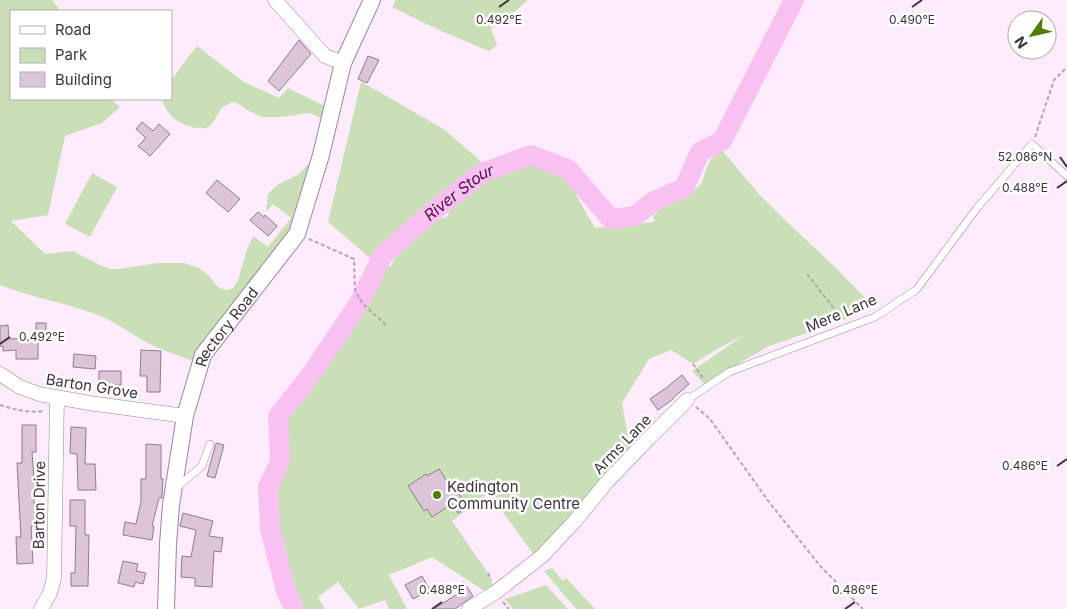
<svg xmlns="http://www.w3.org/2000/svg" width="1067" height="609" font-family="Inter,sans-serif">
	<style>
		.green { fill: #c9dfb6 }
		.lines { fill: none; stroke-linecap: round; stroke-linejoin: round }
		.river { stroke: #f8c1f2; stroke-width: 20 }
		.building { fill: #dcc5d9; stroke: #907b8d }
		.service-casing { stroke: #9c879a; stroke-width: 8 }
		.minor-casing { stroke: #9c879a; stroke-width: 15 }
		.tertiary-casing { stroke: #9c879a; stroke-width: 18 }
		.path { stroke: #b4a5b3; stroke-width: 2; stroke-dasharray: 4 2.5; stroke-linecap: butt }
		.service { stroke: #fff; stroke-width: 7 }
		.minor { stroke: #fff; stroke-width: 14 }
		.tertiary { stroke: #fff; stroke-width: 16 }
		.ticks { fill: none; stroke: #3c333b; stroke-width: 2 }
		.poi-dot { fill: #507d02; stroke: #fff; stroke-width: 2 }
		.labels { text-anchor: middle; dominant-baseline: central; stroke-width: 5; stroke-linejoin: round; paint-order: stroke }
		.street-label { font-size: 15px; fill: #3c333b; stroke: #fff }
		.poi-label { font-size: 15px; fill: #3c333b; stroke: #fff; text-anchor: start }
		.water-label { font-size: 16px; font-style: italic; fill: #50114d; stroke: #fff }
		.ticks-label { font-size: 12px; text-anchor: middle; fill: #3c333b; stroke: #fff; stroke-width: 5; stroke-linejoin: round; paint-order: stroke }
	</style>
	<rect width="100%" height="100%" fill="#feebfc"/>
	<!-- green -->
	<path class="green" d="M0 0H52L61 11H11V99H111L120 107 102 123 65 136 48 215 11 221 45 254 73 251 100 265 111 269H119L158 263H184L199 268 208 275 218 287 222 289 228 290 234 287 238 280 247 249 253 236 268 247 291 218 273 204 266 212 268 194 277 185 299 174 316 156 301 221 197 360H190C175 354 158 349 144 341 127 331 111 319 93 313 62 302 30 297 0 285Z
		M396 0H528L504 21 491 29 497 45 489 51 439 30 392 7Z
		M197 46 244 82 279 98 288 88 327 107 324 122 319 117 310 113 280 117H262L249 111 237 103 232 102C229 104 225 105 222 108 217 113 215 123 208 127 203 129 197 128 192 127 177 123 166 115 162 99H171V81L182 65Z
		M361 82 383 94 445 130 485 165 474 171 398 237 393 243 388 255 377 263 390 267 402 246 434 221 448 216 451 204 469 189 477 184 489 180 490 175C495 172 501 168 507 166 524 159 554 161 569 171 576 176 583 184 589 190L579 194 575 193 595 228 655 222 653 216 669 200 680 194 692 192 702 183 706 169 711 159 722 150 758 193 787 222 836 268 874 307 841 321 767 347 704 384 692 371 744 335 717 349 693 364 671 350 649 359 622 403 630 449 594 492 534 555 489 493 452 521 488 573 496 592H486L432 557 389 575 407 609H389L385 600 359 609 338 582 318 597 325 609H287L281 595 266 556 262 518 267 483 275 460V420L280 406 307 373 376 263 328 222Z
		M92 173 117 187 90 237 65 224Z
		M552 568 563 581 566 578 558 569 595 609H576L544 571Z
		M546 585 568 609H513L505 599Z"/>
	<g class="lines">
		<!-- river -->
		<path class="river" id="s1" d="M294 609 286 591 270 528 268 487 280 462 278 416 308 379 359 303 383 255 437 208 482 173 531 155 568 169 611 219 635 216 654 201 684 188 700 152 722 141 794 0"/>
	</g>
	<!-- building -->
	<path class="building" d="M299 40 311 54 279 91 268 81Z
		M368 56 379 60 367 83 358 79Z
		M142 122 153 131 159 124 170 134 150 156 138 146 146 138 136 129Z
		M217 180 240 199 228 212 206 193Z
		M258 212 264 217 265 215 277 226 268 236 250 220Z
		M36 323H46V336H36Z
		M8 325 9 339 38 338V359H16V350L3 351V346H0V326Z
		M141 350 161 351 160 392H147V376H140Z
		M74 354 96 356 95 369 73 367Z
		M99 371H121V385H99Z
		M682 375 689 384 673 398V399L658 410 650 399 666 388Z
		M22 425H36V452H32L34 480H36V489H33L36 526H31L33 563 17 564 16 537H21L17 463H22Z
		M71 427 86 428 85 464H95L96 490H78L77 454 70 453Z
		M216 443 224 445 215 478 207 476Z
		M146 444 161 445V479H163L162 495V498H159L152 526H154L152 540 123 535 125 522 136 524 141 502V479H146Z
		M439 469 449 484 452 483 467 507 458 513 452 504 432 517 427 509 424 511 408 486 426 474 427 476Z
		M70 500H85V535H89L88 586H71V573H75L76 526H70Z
		M183 513 213 521 209 536 223 538 221 552 214 551 212 587 195 586V578L181 577 182 556 191 557 196 530 180 526Z
		M123 561 138 564 136 571 146 573 143 584 135 582 134 587 118 583Z
		M422 576 430 590 413 599 405 585Z
		M464 582 473 596 455 609H434L459 593 456 587Z"/>
	<g class="lines">
		<!-- service casing -->
		<g class="service-casing">
			<path id="service" d="M687 400 729 372 875 317 917 289 977 208 1032 144 1067 176
				M176 488 202 466 210 444"/>
		</g>
		<!-- minor casing -->
		<g class="minor-casing">
			<path id="minor" d="M275 0 325 56 343 63
				M0 374 20 387 39 394 89 403 185 416
				M41 609 50 593 54 578 57 397
				M469 609 496 592 542 556 574 522 606 483 647 440 687 400"/>
		</g>
		<!-- tertiary casing -->
		<g class="tertiary-casing">
			<g id="tertiary">
				<path id="s2" d="M166 609 168 544 171 505 185 416 203 355 297 234 321 155 343 63 372 0"/>
			</g>
		</g>
		<!-- path -->
		<path class="path" d="M1035 137 1054 80 1067 67
			M309 239 354 259 355 291 363 304 386 325
			M807 274 842 319
			M693 364 703 378
			M0 405C15 410 30 413 45 411
			M696 407 710 419 769 502 821 567 863 609
			M488 573 491 580
			M503 602 509 609"/>
		<!-- service -->
		<use href="#service" class="service"/>
		<!-- minor -->
		<use href="#minor" class="minor"/>
		<!-- tertiary -->
		<use href="#tertiary" class="tertiary"/>
	</g>
	<!-- ticks -->
	<path class="ticks" d="M499 7 509 0M912 7 922 0M1060 157 1067 167M1057 188 1067 181M0 344 10 337M1057 466 1067 459M432 609 442 602M845 609 855 602"/>
	<!-- markers -->
	<circle class="poi-dot" cx="437" cy="495" r="5"/>
	<g class="labels">
		<!-- street labels -->
		<g class="street-label">
			<text transform="translate(841 313) rotate(-23)">Mere Lane</text>
			<text stroke="none"><textPath href="#s2" startOffset="294">Rectory Road</textPath></text>
			<text transform="translate(92 386) rotate(9)">Barton Grove</text>
			<text transform="translate(622 444) rotate(-46)">Arms Lane</text>
			<text transform="translate(39 505) rotate(-89)">Barton Drive</text>
		</g>
		<!-- poi labels -->
		<g class="poi-label">
			<text x="447" y="486">Kedington<tspan x="447" dy="17">Community Centre</tspan></text>
		</g>
		<!-- water labels -->
		<g class="water-label">
			<text stroke="none"><textPath href="#s1" startOffset="491">River Stour</textPath></text>
		</g>
	</g>
	<g class="ticks-label">
		<text x="499" y="24">0.492°E</text>
		<text x="912" y="24">0.490°E</text>
		<text x="1025" y="161">52.086°N</text>
		<text x="1025" y="192">0.488°E</text>
		<text x="42" y="341">0.492°E</text>
		<text x="1025" y="470">0.486°E</text>
		<text x="442" y="594">0.488°E</text>
		<text x="855" y="594">0.486°E</text>
	</g>
	<!-- legend -->
	<rect x="10" y="10" width="162" height="90" fill="#ffffff" stroke="#b1adb1"/>
	<rect x="20" y="26" width="25" height="8" fill="#ffffff" stroke="#b1adb1"/>
	<text x="55" y="35" font-size="15" fill="#3c333b">Road</text>
	<rect x="20" y="48" width="25" height="15" fill="#c9dfb6" stroke="#b1adb1"/>
	<text x="55" y="60" font-size="15" fill="#3c333b">Park</text>
	<rect x="20" y="72" width="25" height="15" fill="#dcc5d9" stroke="#b1adb1"/>
	<text x="55" y="85" font-size="15" fill="#3c333b">Building</text>
	<!-- north arrow -->
	<g transform="translate(1032 35) rotate(236)"><circle r="24" fill="#ffffff" stroke="#b1adb1"/>
	<path d="M0-4L9 19L0 12L-9 19Z" fill="#507d02"/>
	<text y="-8" font-size="14" font-weight="bold" text-anchor="middle" fill="#3c333b">N</text>
	</g>
</svg>
